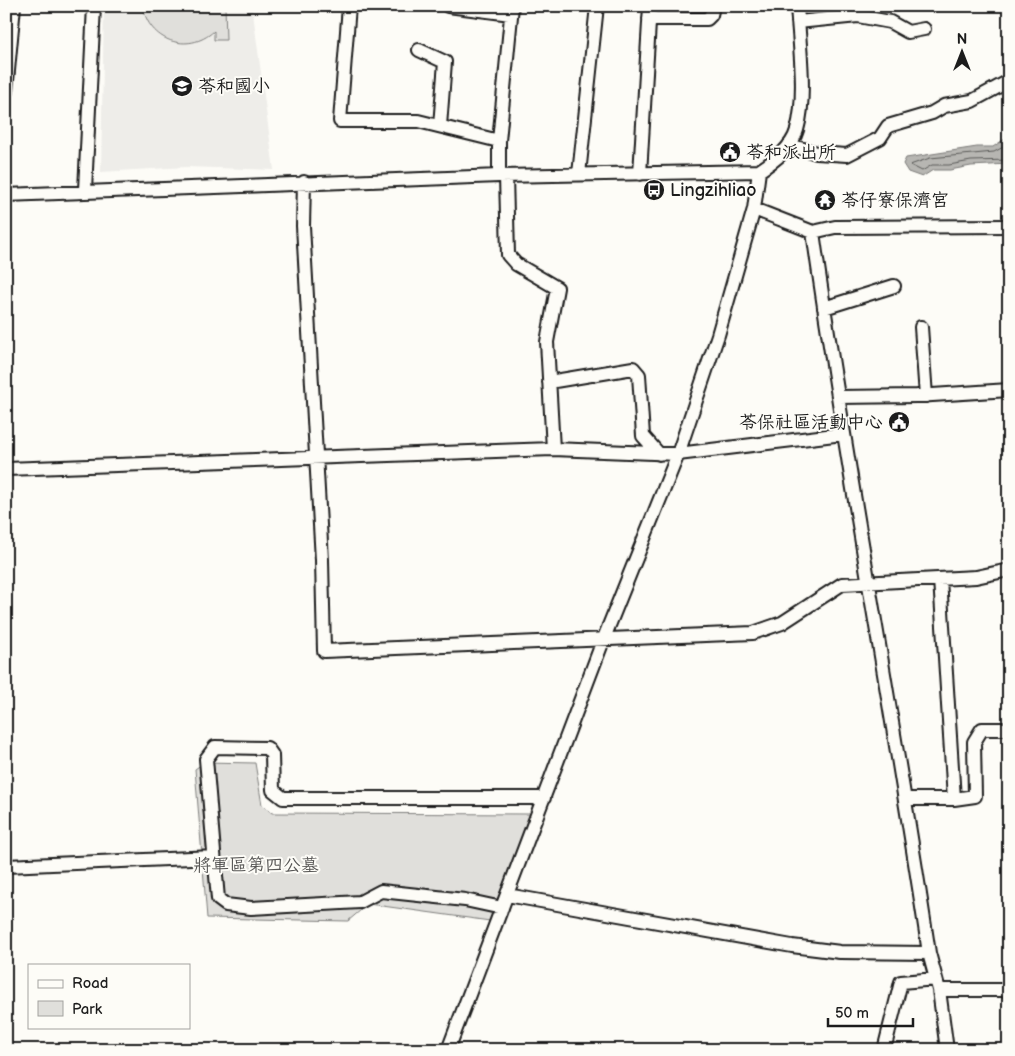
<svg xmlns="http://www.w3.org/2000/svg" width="1015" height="1056" font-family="'Balsamiq Sans','LXGW WenKai TC',sans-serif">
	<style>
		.built { fill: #eeede9 }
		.green { fill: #e0dfdb; stroke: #7e7e7c }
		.water { fill: #b7b6b2; stroke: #797876 }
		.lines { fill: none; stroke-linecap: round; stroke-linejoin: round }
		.shore { stroke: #5a5a58; stroke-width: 1 }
		.minor-casing { stroke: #1c1c1c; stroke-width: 16 }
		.minor { stroke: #fdfcf7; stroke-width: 12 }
		.labels { text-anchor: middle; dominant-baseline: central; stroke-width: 4; stroke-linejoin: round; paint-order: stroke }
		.poi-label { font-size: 18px; fill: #1c1c1c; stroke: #fdfcf7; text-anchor: start }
		.park-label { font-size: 18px; fill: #575655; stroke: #fdfcf7 }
	</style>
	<rect width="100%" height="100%" fill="#fdfcf7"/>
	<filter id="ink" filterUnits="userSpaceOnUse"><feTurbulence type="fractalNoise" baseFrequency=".02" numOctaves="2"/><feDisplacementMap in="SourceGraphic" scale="10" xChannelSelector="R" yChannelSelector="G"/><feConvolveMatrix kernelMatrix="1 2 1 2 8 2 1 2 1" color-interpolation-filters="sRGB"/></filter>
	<g filter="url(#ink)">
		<!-- built -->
		<path class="built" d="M104 6H252L274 170 186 167 101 172Z"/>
		<!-- green -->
		<path class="green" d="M143 6H225L226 40H214V31C188 55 148 41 143 6Z
			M205 762 255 763 262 805 272 813 532 814 490 921 368 904 348 921 207 918 195 769Z"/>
		<!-- water -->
		<path class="water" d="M1009 139V164L971 166 950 170H933L922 177 908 172 903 164 906 158 977 147H993L1003 140Z"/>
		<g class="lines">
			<!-- shore -->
			<path class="shore" d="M1009 144 994 152 930 158 910 165 922 171 932 165H949L971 161 1009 160"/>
			<!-- minor casing -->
			<g class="minor-casing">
				<path id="minor" d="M349 6 340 121H418L499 141
					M448 6 511 14
					M649 19H707L711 15 713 6
					M798 22 858 16 890 22 908 32 924 29
					M419 50 445 62 440 126
					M6 92 14 6
					M789 145 817 153 847 155 880 138 888 126 932 113 944 106 972 101 1009 81
					M579 174 597 6
					M640 174 650 6
					M499 176V141L512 6
					M506 176 508 255 516 264 557 288 547 342 553 449
					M304 182 303 226 322 560 324 651 753 633 782 623 842 584 976 577 1009 570
					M85 190 94 6
					M6 195 499 176 759 171C774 161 792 148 797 130 807 96 799 41 797 6
					M754 209 813 232C847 473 893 712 929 953L939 990 947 1050
					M813 232 835 227 1009 226
					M824 308 894 286
					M921 327 926 396
					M549 382 633 368 639 375 643 436 659 454
					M838 397 917 396 1009 390
					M6 469 553 449 678 454 843 434
					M940 579 954 799
					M906 799H954L975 796 974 742 982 729H1009
					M6 866 214 857
					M507 895 792 946 840 952 929 953
					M502 908 465 900 381 891 360 902 251 908 226 905 218 899 206 759 215 747 267 748 272 755 273 790 283 798H544
					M939 990H1009
					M448 1050 604 638 678 454 718 335 754 209 759 171
					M884 1050 901 982 936 979"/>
			</g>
			<!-- minor -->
			<use href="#minor" class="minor"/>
		</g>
	</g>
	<!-- icons -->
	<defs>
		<g id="school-disc" transform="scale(1.125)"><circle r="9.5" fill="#1c1c1c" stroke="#fdfcf7"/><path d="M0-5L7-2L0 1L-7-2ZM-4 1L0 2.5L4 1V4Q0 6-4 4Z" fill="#fff"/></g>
		<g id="civic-disc" transform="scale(1.125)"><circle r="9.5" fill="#1c1c1c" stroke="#fdfcf7"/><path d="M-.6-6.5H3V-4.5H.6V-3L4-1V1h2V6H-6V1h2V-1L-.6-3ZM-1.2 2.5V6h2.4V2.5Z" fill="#fff"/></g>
		<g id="bus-disc" transform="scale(1.125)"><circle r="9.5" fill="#1c1c1c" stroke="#fdfcf7"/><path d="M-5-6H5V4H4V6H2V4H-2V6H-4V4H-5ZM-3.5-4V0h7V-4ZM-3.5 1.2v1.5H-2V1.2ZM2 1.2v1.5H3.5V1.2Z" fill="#fff"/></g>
		<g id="temple-disc" transform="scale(1.125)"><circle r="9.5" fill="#1c1c1c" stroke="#fdfcf7"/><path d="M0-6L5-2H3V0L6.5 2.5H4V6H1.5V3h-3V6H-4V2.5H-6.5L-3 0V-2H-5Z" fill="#fff"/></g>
	</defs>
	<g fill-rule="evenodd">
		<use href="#school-disc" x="182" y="86"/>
		<use href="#civic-disc" x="730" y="152"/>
		<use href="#bus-disc" x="654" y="190"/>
		<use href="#temple-disc" x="825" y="200"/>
		<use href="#civic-disc" x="899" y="422"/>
	</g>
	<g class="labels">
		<!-- poi labels -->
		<g class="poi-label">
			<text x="198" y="86">苓和國小</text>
			<text x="746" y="152">苓和派出所</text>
			<text x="670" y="190">Lingzihliao</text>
			<text x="841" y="200">苓仔寮保濟宮</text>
			<text x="883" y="422" text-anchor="end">苓保社區活動中心</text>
		</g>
		<!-- park labels -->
		<g class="park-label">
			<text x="256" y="865">將軍區第四公墓</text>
		</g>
	</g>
	<!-- margin -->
	<rect width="1015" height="1056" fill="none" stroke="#fdfcf7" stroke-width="25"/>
	<rect x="12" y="12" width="990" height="1031" fill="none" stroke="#1c1c1c" stroke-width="2" filter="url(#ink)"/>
	<!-- legend -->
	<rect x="28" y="964" width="162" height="65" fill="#fdfcf7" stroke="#a3a29f"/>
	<rect x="38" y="980" width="25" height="8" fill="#fdfcf7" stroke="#a3a29f"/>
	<text x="72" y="988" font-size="15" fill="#1c1c1c">Road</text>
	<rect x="38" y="1001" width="25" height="15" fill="#e0dfdb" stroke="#a3a29f"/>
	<text x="72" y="1014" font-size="15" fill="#1c1c1c">Park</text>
	<!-- north arrow -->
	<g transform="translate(962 52)" stroke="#fdfcf7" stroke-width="4" paint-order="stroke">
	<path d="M0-4L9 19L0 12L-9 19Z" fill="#1c1c1c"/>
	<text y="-8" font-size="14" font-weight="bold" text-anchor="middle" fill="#1c1c1c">N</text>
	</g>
	<!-- scale -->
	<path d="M828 1018v8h85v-8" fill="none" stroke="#1c1c1c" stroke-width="2.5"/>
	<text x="835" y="1018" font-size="15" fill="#1c1c1c" stroke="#fdfcf7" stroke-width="4" paint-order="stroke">50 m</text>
</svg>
